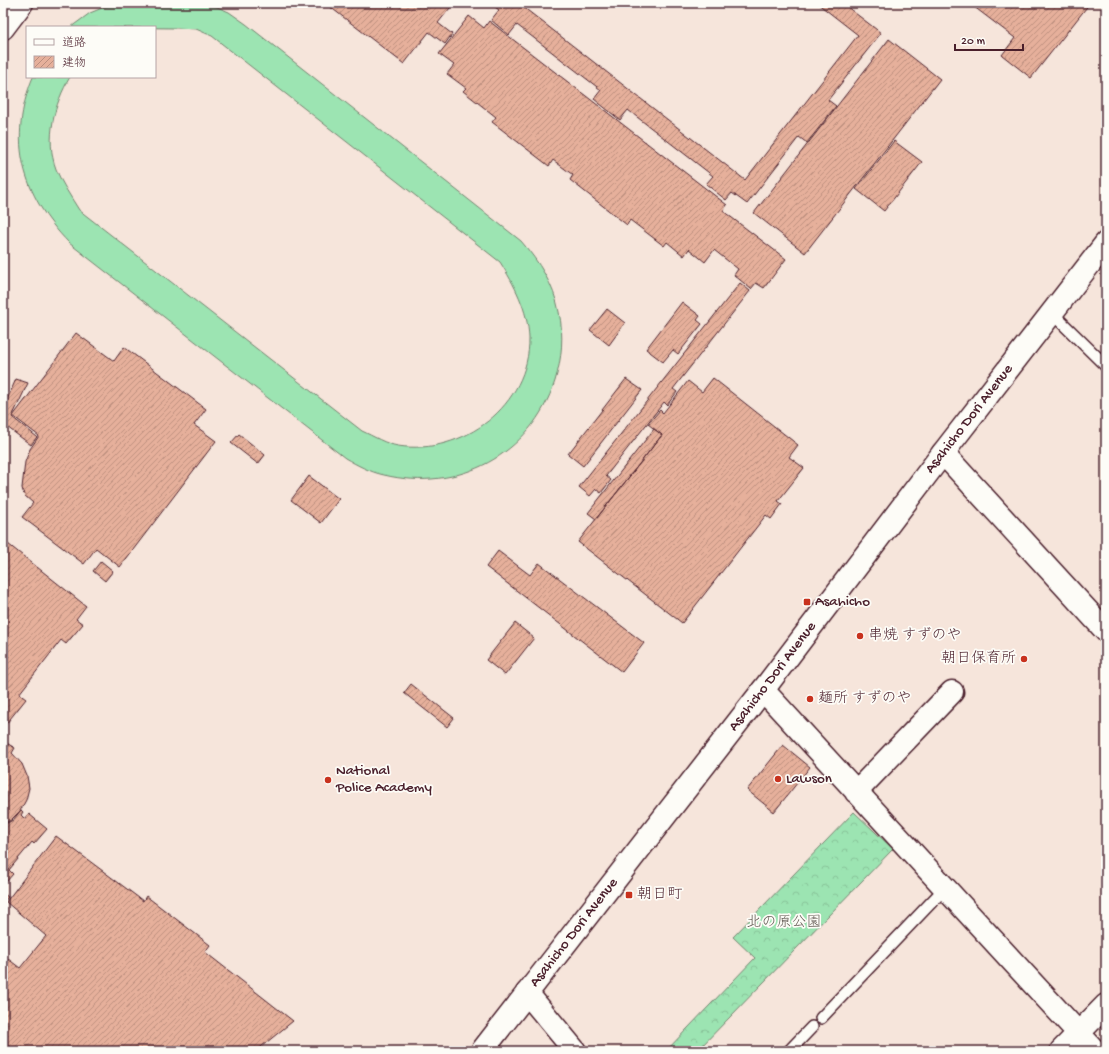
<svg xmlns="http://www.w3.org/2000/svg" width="1109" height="1054" font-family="'Gochi Hand','Klee One',sans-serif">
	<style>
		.forest { fill: url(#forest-crowns); stroke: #73826e }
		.garden { fill: #9ce4b2; stroke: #73826e }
		.building { fill: url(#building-hatch); stroke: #4a1f2b }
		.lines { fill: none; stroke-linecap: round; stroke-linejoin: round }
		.lane-casing { stroke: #4a1f2b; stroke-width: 14 }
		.street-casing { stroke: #4a1f2b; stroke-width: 25 }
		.secondary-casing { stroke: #4a1f2b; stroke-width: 25 }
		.lane { stroke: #fdfcf7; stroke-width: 11 }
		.street { stroke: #fdfcf7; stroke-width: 22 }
		.secondary { stroke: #fdfcf7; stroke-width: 22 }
		.poi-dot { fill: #c8321e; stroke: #fdfcf7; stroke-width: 1.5 }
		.labels { text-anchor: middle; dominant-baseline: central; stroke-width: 3.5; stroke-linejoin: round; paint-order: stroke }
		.street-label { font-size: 15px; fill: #4a1f2b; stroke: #fdfcf7 }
		.poi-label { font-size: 15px; fill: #4a1f2b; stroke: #fdfcf7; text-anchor: start }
		.park-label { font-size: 15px; fill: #635a54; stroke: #fdfcf7 }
	</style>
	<defs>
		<pattern id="forest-crowns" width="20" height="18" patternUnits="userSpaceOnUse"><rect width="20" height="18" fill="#9ce4b2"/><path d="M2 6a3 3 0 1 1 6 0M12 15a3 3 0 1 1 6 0" fill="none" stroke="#88c399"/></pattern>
		<pattern id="building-hatch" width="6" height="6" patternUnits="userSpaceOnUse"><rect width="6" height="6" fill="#e6b09b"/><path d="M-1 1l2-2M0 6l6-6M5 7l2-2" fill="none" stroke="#bc8f7f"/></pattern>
	</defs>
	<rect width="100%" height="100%" fill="#f6e5db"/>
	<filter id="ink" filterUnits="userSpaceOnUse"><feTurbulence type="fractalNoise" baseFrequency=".025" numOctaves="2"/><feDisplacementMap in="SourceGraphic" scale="8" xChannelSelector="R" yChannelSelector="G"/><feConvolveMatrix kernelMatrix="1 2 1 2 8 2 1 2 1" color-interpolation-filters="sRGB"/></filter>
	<g filter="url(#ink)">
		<!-- forest -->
		<path class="forest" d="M854 812 893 849 697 1051H666L755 958 733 937Z"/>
		<!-- garden -->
		<path class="garden" d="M114 3H208L229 12 246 24 521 241C539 262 554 285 559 312 564 335 562 359 555 381 531 455 458 493 384 475 370 472 357 465 345 458L69 243C22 195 7 140 33 77H70C54 104 45 139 56 169 62 184 71 197 79 210L362 431C373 436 386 444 398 446 463 456 530 405 529 338 528 310 514 284 500 262L212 36 196 29 177 28 71 27 90 13Z"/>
		<!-- building -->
		<path class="building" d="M325 3H454L438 23 452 34 445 44 429 32 404 64Z
			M490 3H518L745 180 858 35 817 3H842L881 33 828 100 836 106 807 143 799 137 747 204 732 193 726 200 706 184 713 176 628 110 620 120 594 99 601 90 517 25 509 35 491 20 499 10Z
			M969 3H1090L1031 78 1002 55 1015 38Z
			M469 16 484 28 489 21 727 205 723 211 786 259 764 288 756 283 751 289 734 275 738 269 714 250 705 262 689 249 684 256 667 242 664 246 630 220 627 225 570 180 573 175 553 160 549 166 492 122 496 117 463 91 466 88 447 74 454 65 439 54Z
			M889 39 940 79 805 253 754 213Z
			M894 141 922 162 884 211 856 189Z
			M740 283 750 291 673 389 677 392 667 405 664 402 606 476 611 480 601 493 596 489 590 496 579 487Z
			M682 302 700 316 697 320 702 324 678 354 673 350 663 362 646 349Z
			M607 309 625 323 609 345 590 330Z
			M76 333 114 361 124 347 206 409 194 425 216 441 120 567 96 548 84 564 22 517 33 503 24 495 22 488 25 462 30 449 39 436 13 416Z
			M713 378 798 445 789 457 804 468 778 501 782 504 771 519 766 515 682 623 578 542 662 435 648 424 660 410 663 413 688 381 702 392Z
			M16 379 28 383 12 417 37 437 31 445 7 427 3 435V409Z
			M626 379 642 390 583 466 568 454Z
			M654 429 662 435 596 519 588 513Z
			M239 434 265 455 258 464 231 443Z
			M309 476 339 499 321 523 291 500Z
			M3 540 86 606 76 619 83 624 66 644 61 640 19 694 26 699 6 724H3Z
			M498 551 530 575 539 563 644 643 622 672 486 567Z
			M101 561 113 571 105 581 93 571Z
			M515 623 534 638 505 675 486 660Z
			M411 684 454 718 447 727 404 693Z
			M3 741 15 748 12 753 22 764 27 776 29 788 26 800 20 811 11 820 3 824Z
			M783 745 810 767 774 812 747 790Z
			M21 810 23 812 21 815 25 819 29 814 47 829 34 844 32 842 9 870 13 874 6 882 3 880V825L13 820Z
			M56 836 143 901 146 896 210 945 205 952 293 1021 256 1051H202L197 1047 194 1051H3V955L20 968 46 936 6 902Z
			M3 893 8 897 3 903Z"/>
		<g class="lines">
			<!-- lane casing -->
			<g class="lane-casing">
				<path id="lane" d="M1052 313 1106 366
					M821 1018 945 888
					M789 1051 812 1027"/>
			</g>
			<!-- street casing -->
			<g class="street-casing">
				<path id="street" d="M943 453 1106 631
					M763 690 1095 1051
					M856 792 952 692
					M527 993 575 1051
					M1061 1051 1106 1005"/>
			</g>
			<!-- secondary casing -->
			<g class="secondary-casing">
				<g id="secondary">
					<path d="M3 28 22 3"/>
					<path id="s1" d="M482 1051 763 690 943 453 1106 243"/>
				</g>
			</g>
			<!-- lane -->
			<use href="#lane" class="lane"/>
			<!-- street -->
			<use href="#street" class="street"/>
			<!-- secondary -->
			<use href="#secondary" class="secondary"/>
		</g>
	</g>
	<!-- markers -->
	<g class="poi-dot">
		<rect x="803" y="598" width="8" height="8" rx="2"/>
		<circle cx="860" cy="636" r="4"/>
		<circle cx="1024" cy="659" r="4"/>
		<circle cx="810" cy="699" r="4"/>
		<circle cx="778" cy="779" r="4"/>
		<circle cx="328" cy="780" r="4"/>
		<rect x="625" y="891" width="8" height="8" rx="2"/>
	</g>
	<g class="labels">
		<!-- street labels -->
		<g class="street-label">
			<text stroke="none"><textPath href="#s1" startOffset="798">Asahicho Dori Avenue</textPath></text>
			<text stroke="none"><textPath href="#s1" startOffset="474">Asahicho Dori Avenue</textPath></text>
			<text stroke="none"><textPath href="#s1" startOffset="150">Asahicho Dori Avenue</textPath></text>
		</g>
		<!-- poi labels -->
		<g class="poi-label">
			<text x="815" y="602">Asahicho</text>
			<text x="868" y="636">串焼 すずのや</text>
			<text x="1016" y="659" text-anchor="end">朝日保育所</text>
			<text x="818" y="699">麺所 すずのや</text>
			<text x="336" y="771">National<tspan x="336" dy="17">Police Academy</tspan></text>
			<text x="786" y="779">Lawson</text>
			<text x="637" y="895">朝日町</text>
		</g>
		<!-- park labels -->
		<g class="park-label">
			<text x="784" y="923">北の原公園</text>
		</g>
	</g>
	<!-- margin -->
	<rect width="1109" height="1054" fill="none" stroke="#fdfcf7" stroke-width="16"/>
	<rect x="8" y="8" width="1093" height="1038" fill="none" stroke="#4a1f2b" stroke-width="1.5" filter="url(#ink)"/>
	<!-- legend -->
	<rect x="26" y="26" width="130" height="52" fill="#fdfcf7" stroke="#b5a4a5"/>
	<rect x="34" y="39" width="20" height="6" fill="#fdfcf7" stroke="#b5a4a5"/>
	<text x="62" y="46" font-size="12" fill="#4a1f2b">道路</text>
	<rect x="34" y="56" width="20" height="12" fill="url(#building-hatch)" stroke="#b5a4a5"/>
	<text x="62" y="66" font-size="12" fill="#4a1f2b">建物</text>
	<!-- scale -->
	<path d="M955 44v6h68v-6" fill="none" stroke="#4a1f2b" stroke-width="2"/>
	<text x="961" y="44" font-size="12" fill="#4a1f2b" stroke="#fdfcf7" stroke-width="3" paint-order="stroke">20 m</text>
</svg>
